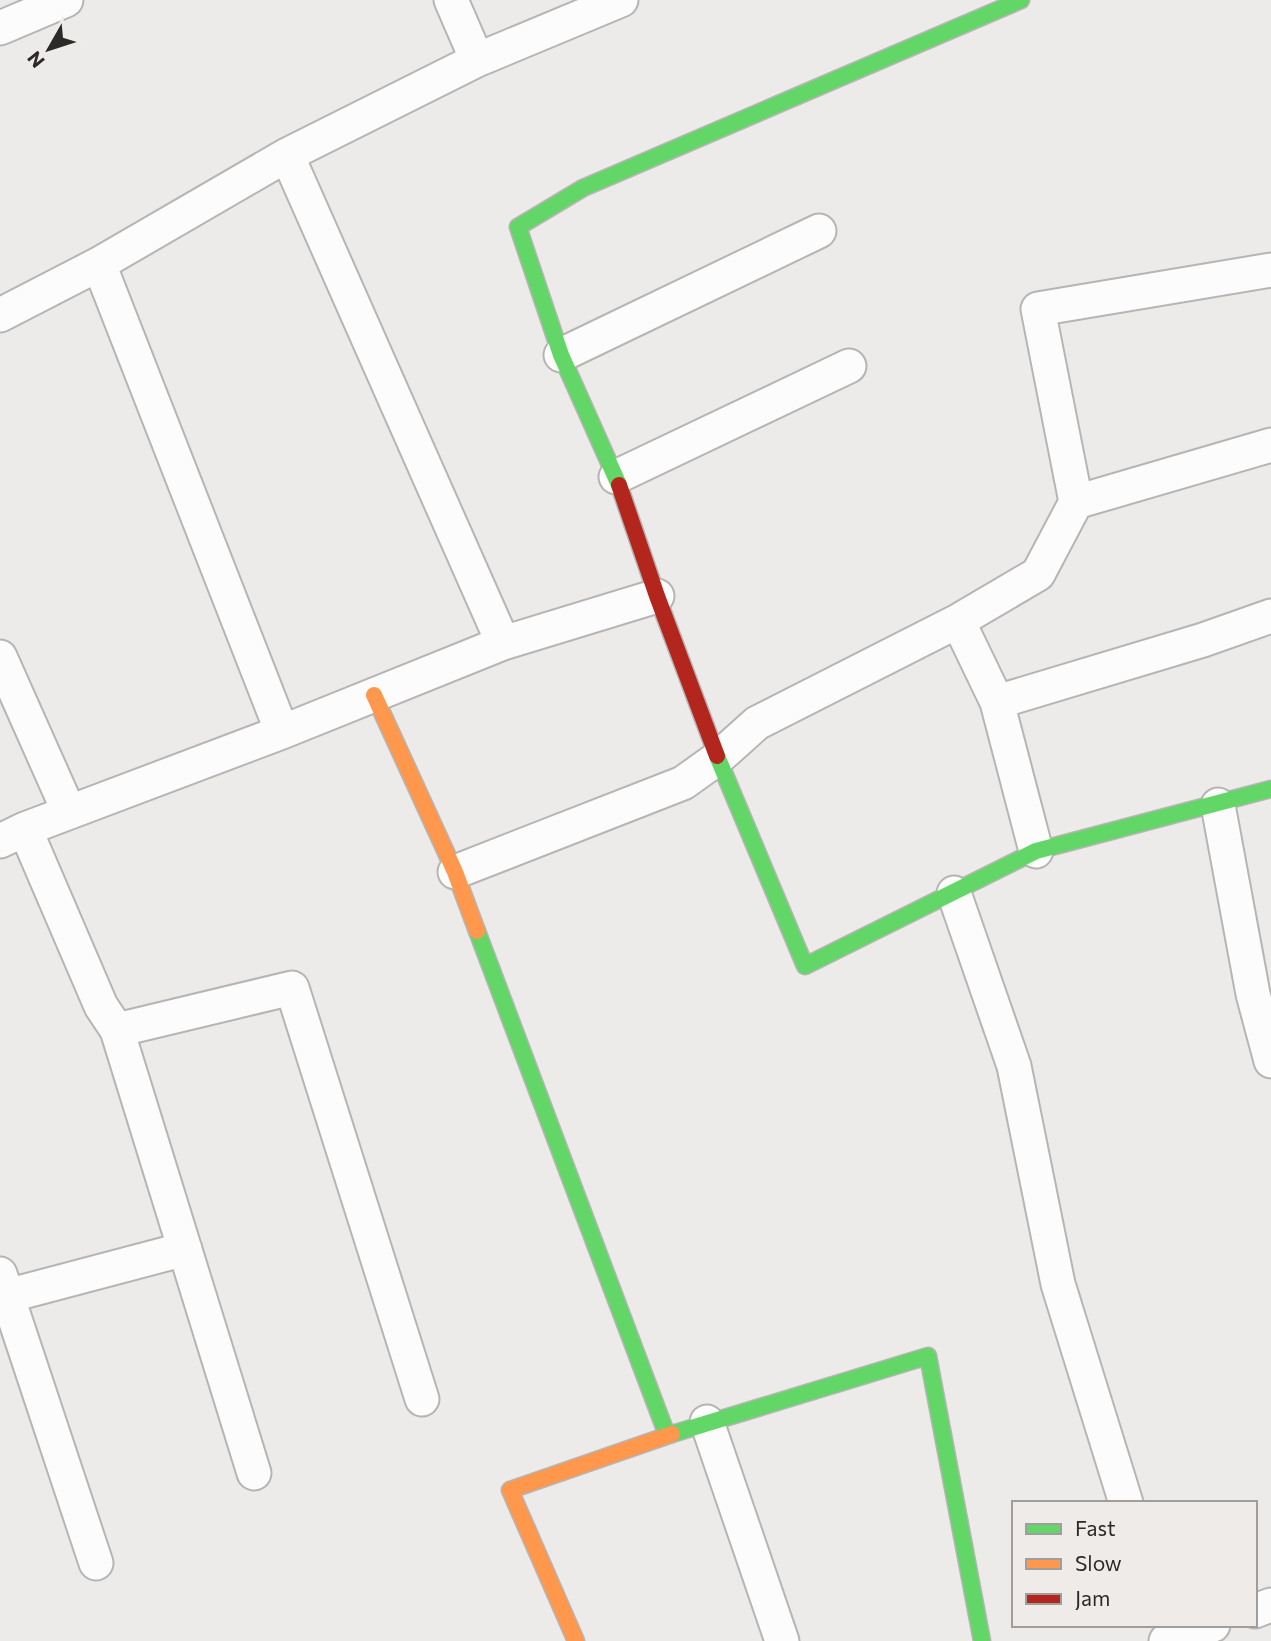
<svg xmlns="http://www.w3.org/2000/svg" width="1271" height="1641" font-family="Commissioner,sans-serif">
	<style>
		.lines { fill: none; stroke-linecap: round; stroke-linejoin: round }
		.street-casing { stroke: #b6b5b4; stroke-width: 37 }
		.fast-casing { stroke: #b6b5b4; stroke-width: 19 }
		.slow-casing { stroke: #b6b5b4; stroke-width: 19 }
		.jam-casing { stroke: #b6b5b4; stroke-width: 19 }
		.street { stroke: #fcfcfc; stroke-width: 33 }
		.fast { stroke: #63d668; stroke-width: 16 }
		.slow { stroke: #ff974d; stroke-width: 16 }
		.jam { stroke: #b3261e; stroke-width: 16 }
	</style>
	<rect width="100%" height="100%" fill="#edebea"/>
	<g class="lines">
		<!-- street casing -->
		<g class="street-casing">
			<path id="street" d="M451 0 477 60
				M0 28 66 0
				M287 155 503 643
				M99 264 282 732
				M1271 270 1038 309 1076 502 1271 445
				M0 315 99 264 287 155 477 60 621 0
				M561 355 819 231
				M616 477 849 366
				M958 621 997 702 1036 851
				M0 657 69 812
				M997 702 1203 640 1271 616
				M1218 805 1253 994 1271 1061
				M25 829 101 1006 117 1030 254 1473
				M0 841 25 829 282 732 503 643 657 596
				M455 872 683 783 718 758 757 723 958 621 1038 574 1076 502
				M954 893 1014 1066 1058 1284 1126 1503
				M117 1030 292 988 422 1399
				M0 1274 96 1563
				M7 1296 185 1249
				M707 1422 782 1641
				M1255 1611 1271 1605
				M1166 1641 1213 1625"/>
		</g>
		<!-- fast casing -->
		<g class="fast-casing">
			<path id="fast" d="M619 485 561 355 518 227 583 188 1021 0
				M717 756 805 966 1036 851 1271 789
				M477 931 667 1435
				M672 1434 928 1356 982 1641"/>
		</g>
		<!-- slow casing -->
		<g class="slow-casing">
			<path id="slow" d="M374 695 455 872 477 931
				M576 1641 510 1490 672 1434"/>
		</g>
		<!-- jam casing -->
		<g class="jam-casing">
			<path id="jam" d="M619 485 657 596 717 756"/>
		</g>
		<!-- street -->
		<use href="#street" class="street"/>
		<!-- fast -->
		<use href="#fast" class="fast"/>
		<!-- slow -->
		<use href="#slow" class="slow"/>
		<!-- jam -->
		<use href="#jam" class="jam"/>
	</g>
	<!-- legend -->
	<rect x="1012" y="1501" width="245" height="126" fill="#eeebe9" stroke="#a09e9c" stroke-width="2"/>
	<rect x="1026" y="1524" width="35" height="10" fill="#63d668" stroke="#a09e9c" stroke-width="2"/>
	<text x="1075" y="1536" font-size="21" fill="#2b2a29">Fast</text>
	<rect x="1026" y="1559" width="35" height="10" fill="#ff974d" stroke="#a09e9c" stroke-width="2"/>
	<text x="1075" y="1571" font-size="21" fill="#2b2a29">Slow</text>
	<rect x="1026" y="1594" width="35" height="10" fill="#b3261e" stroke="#a09e9c" stroke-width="2"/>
	<text x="1075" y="1606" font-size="21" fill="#2b2a29">Jam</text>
	<!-- north arrow -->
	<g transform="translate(49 49) rotate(231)" stroke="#eeebe9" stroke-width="5" paint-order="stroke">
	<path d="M0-5L12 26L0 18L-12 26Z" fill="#2b2a29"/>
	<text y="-10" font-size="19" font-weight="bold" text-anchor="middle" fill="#2b2a29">N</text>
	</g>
</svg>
